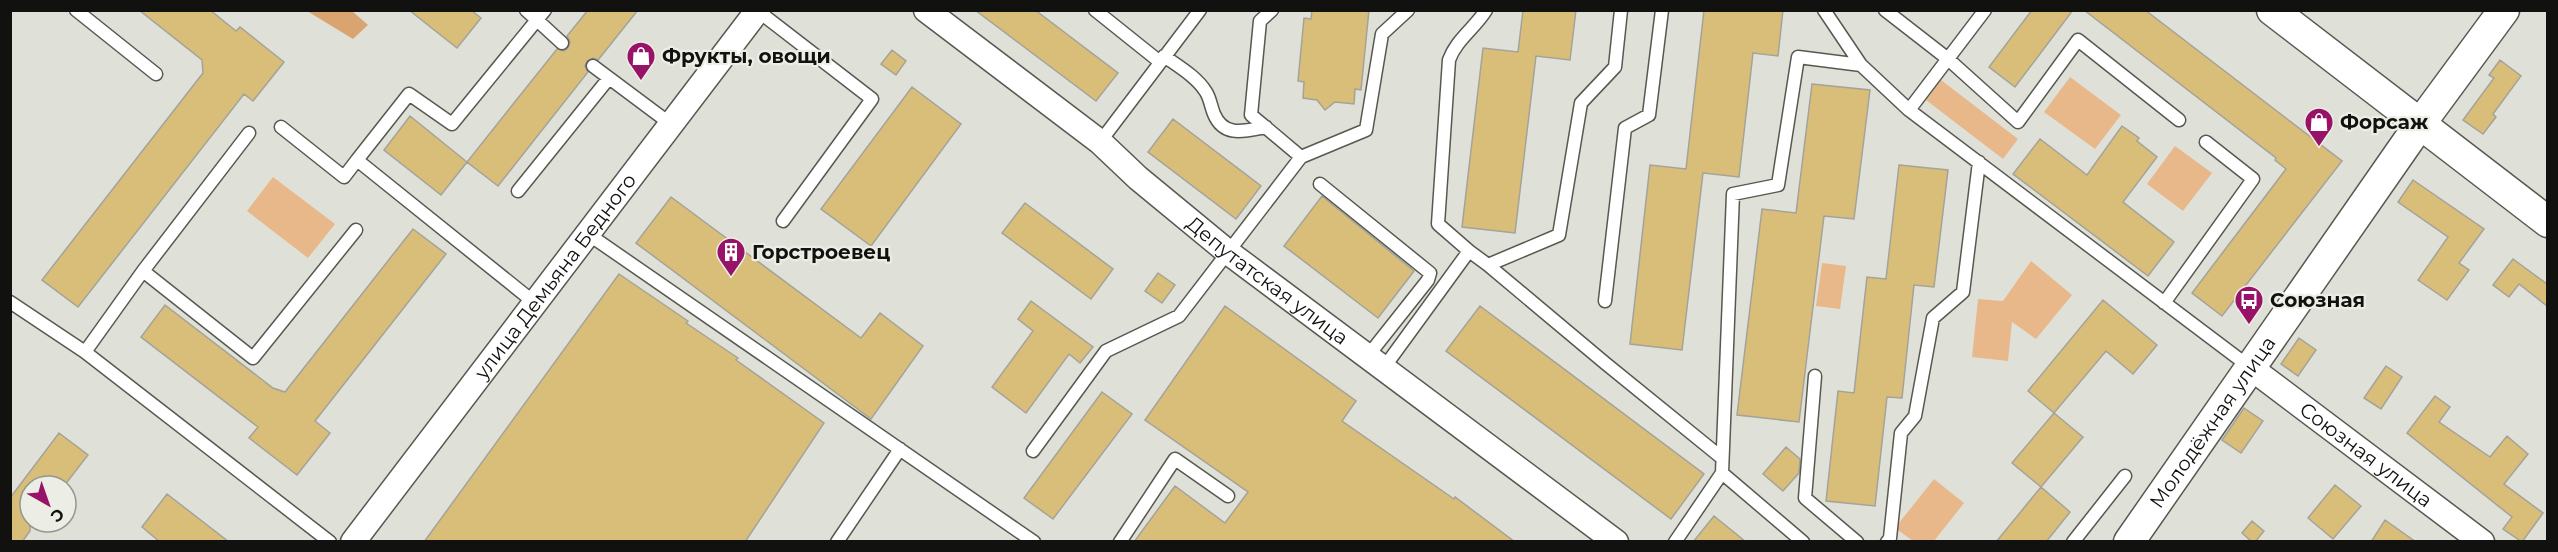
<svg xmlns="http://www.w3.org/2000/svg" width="2558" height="552" font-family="Montserrat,sans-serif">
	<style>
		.green { fill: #e8b88a }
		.forest { fill: #daa471 }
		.building { fill: #d8be79; stroke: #a5a299; stroke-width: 1.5 }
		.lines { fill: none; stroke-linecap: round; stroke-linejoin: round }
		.service-casing { stroke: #575850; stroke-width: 15 }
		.minor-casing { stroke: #575850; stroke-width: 27 }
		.tertiary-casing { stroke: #575850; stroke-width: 33 }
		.service { stroke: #fff; stroke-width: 12 }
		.minor { stroke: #fff; stroke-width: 24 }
		.tertiary { stroke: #fff; stroke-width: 30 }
		.labels { text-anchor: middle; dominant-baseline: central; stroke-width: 4.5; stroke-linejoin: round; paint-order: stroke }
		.poi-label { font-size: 20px; font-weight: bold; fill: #11120f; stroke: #eceee5; text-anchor: start }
		.street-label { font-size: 20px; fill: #11120f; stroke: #eceee5 }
	</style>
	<rect width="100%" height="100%" fill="#dfe1d8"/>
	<!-- green -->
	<path class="green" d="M2070 77 2121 115 2095 149 2044 112Z
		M1941 80 2018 139 2003 159 1926 100Z
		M2175 146 2212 173 2183 211 2147 184Z
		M273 177 335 224 308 258 247 211Z
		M2031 261 2072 295 2036 339 2012 322 2008 361 1972 357 1978 299 2003 301Z
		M1822 263 1846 266 1840 309 1816 306Z
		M1934 479 1964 503 1934 541H1913L1895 528Z"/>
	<!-- forest -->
	<path class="forest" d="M307 11H352L368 25 353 39Z"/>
	<!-- building -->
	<path class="building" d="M139 10H210L236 31 240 27 284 62 253 101 244 94 78 307 42 280 203 73 202 60Z
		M409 10H471L481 18 457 48Z
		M588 10H638L598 60 593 58 587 61 585 66 588 72 498 186 467 162 557 49 564 51 568 48 570 41 567 36Z
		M975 10H1035L1118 73 1096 101Z
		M1312 10H1369L1361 90 1355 89 1354 104 1335 102 1325 110 1317 100 1303 98 1304 82 1298 81 1304 18 1311 19Z
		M1523 10H1576L1570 60 1536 56 1515 233 1462 227 1483 48 1518 52Z
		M1704 10H1783L1778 56 1753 53 1739 177 1703 173 1682 350 1630 344 1650 165 1686 169Z
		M2032 10H2073L2015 87 1989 67Z
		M2084 10H2145L2342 161 2222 316 2192 293 2286 169 2275 160 2276 158Z
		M892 50 906 61 896 75 881 64Z
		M2500 60 2521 76 2493 114 2496 117 2483 134 2463 120 2494 78 2489 75Z
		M1812 84 1870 90 1854 219 1824 216 1799 422 1737 415 1762 209 1796 213Z
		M912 87 961 124 871 246 821 209Z
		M410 116 467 162 441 195 384 150Z
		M1173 119 1261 186 1236 219 1148 152Z
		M2122 126 2139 138 2137 141 2157 157 2123 202 2174 242 2148 276 2013 174 2040 139 2087 175Z
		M1899 165 1948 170 1934 287 1914 285 1902 398 1887 397 1875 506 1826 501 1838 391 1854 393 1867 277 1886 279Z
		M2413 180 2484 229 2459 263 2469 270 2447 300 2418 280 2448 237 2398 202Z
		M1322 196 1414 271 1378 318 1284 246Z
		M671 197 861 338 880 313 923 346 871 419 636 243Z
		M1025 203 1113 269 1091 299 1002 233Z
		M413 229 446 254 315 421 330 433 297 475 249 438 258 427 141 337 165 305 273 388 285 392Z
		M2513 259 2547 284V306L2519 284 2509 297 2493 285Z
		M1158 273 1175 285 1162 303 1145 291Z
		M619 274 688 321 686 323 738 358 736 360 824 423 745 542H424Z
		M2103 300 2157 345 2133 374 2106 351 2054 413 2028 391Z
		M1031 301 1093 347 1080 363 1069 354 1026 413 992 387 1033 331 1018 319Z
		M1225 306 1356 401 1342 421 1454 499 1455 497 1515 542H1134L1175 486 1225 523 1248 492 1145 420Z
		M1480 306 1704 474 1671 519 1446 351Z
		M2299 338 2316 350 2298 376 2281 364Z
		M2386 366 2402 377 2381 409 2364 398Z
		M1102 392 1132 414 1053 519 1024 498Z
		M2435 396 2450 407 2439 422 2490 457 2507 436 2528 454 2504 484 2543 513 2522 542 2503 529 2512 517 2407 433Z
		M2244 408 2263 421 2241 453 2222 440Z
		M2054 413 2083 437 2041 487 2012 463Z
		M59 433 88 455 64 486H30V531L22 542H10V498Z
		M1786 447 1800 459 1799 473 1783 491 1763 474Z
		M2335 485 2361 506 2333 539 2308 518Z
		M2041 487 2070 512 2046 542H1996Z
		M167 494 229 542H160L142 527Z
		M1714 516 1746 542H1693Z
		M2385 520 2416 542H2371Z
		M2252 521 2264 531 2255 542H2252L2242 533Z"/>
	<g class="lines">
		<!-- service casing -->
		<g class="service-casing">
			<path id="service" d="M76 10 156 74
				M526 10 562 43
				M1095 10 1160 62
				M1272 10 1260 21 1251 115 1301 157
				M1824 10 1861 65
				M1885 10 1948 59 2018 122 2078 40 2179 120
				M1985 10 1909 110 2251 368
				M758 11 872 99 783 221
				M1164 56C1178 66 1197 77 1206 92 1210 98 1211 107 1214 114 1224 138 1245 131 1266 127
				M593 66 672 125
				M281 127 344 177 357 160
				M1100 142 1200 10
				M1320 184 1430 273 1428 280 1367 357
				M518 191 609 78
				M588 234 1034 542
				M1469 251 1438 224 1449 60C1456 40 1475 28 1486 10
				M1488 265 1605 363 1722 458
				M143 271 253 358 356 230
				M1605 301 1625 128 1649 115 1662 10
				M10 302 85 352 330 542
				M535 303 357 160 409 94 452 124 545 10
				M2164 303 2253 179 2206 142
				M85 352 143 271 249 133
				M1383 369 1469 251 1488 265 1559 235 1581 103 1615 67 1621 10
				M1815 376 1805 498 1857 542
				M1033 451 1106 351 1179 316 1301 157 1366 130 1382 34 1408 10
				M1722 473 1803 542
				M837 542 900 449
				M1120 542 1175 459 1228 496
				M1675 542 1722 473 1733 194 1778 185 1798 57 1861 65 1909 110
				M1887 542 1890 538 1901 433 1915 416 1933 318 1963 292 1979 162
				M2073 542 2125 476"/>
		</g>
		<!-- minor casing -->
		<g class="minor-casing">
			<g id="minor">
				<path id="s1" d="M926 10 1100 142 1138 178 1229 253 1616 542"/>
				<path id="s2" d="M2251 368 2482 542"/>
				<path id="s3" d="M353 542 758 10"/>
			</g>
		</g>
		<!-- tertiary casing -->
		<g class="tertiary-casing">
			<g id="tertiary">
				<path d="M2272 10 2548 222"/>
				<path id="s4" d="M2129 542 2420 124 2504 10"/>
			</g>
		</g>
		<!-- service -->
		<use href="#service" class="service"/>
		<!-- minor -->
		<use href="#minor" class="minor"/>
		<!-- tertiary -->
		<use href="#tertiary" class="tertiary"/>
	</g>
	<!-- icons -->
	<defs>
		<g id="shop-pin" transform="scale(1.5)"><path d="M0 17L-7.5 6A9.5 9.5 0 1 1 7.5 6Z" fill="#981267" stroke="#eceee5"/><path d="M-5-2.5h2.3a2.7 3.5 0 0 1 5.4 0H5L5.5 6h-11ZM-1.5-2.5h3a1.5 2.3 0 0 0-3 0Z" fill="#fff"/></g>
		<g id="building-pin" transform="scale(1.5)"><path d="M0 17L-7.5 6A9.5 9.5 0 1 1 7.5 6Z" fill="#981267" stroke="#eceee5"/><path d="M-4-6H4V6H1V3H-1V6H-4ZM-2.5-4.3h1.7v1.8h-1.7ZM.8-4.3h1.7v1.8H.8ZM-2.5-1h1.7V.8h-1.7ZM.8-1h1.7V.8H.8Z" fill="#fff"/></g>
		<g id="bus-pin" transform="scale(1.5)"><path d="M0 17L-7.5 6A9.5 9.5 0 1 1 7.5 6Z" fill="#981267" stroke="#eceee5"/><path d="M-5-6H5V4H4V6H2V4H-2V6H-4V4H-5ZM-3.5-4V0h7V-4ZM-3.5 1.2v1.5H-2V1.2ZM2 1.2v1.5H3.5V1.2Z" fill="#fff"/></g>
	</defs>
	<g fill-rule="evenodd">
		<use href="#shop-pin" x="641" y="56"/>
		<use href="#shop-pin" x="2319" y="122"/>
		<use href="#building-pin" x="731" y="252"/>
		<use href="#bus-pin" x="2249" y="300"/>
	</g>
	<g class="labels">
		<!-- poi labels -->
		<g class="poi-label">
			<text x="662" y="56">Фрукты, овощи</text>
			<text x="2340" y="122">Форсаж</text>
			<text x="752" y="252">Горстроевец</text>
			<text x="2270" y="300">Союзная</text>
		</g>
		<!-- street labels -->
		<g class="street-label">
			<text stroke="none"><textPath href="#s3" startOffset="334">улица Демьяна Бедного</textPath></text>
			<text stroke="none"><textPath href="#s1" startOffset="436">Депутатская улица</textPath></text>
			<text stroke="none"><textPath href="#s4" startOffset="146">Молодёжная улица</textPath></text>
			<text stroke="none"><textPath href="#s2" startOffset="144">Союзная улица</textPath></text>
		</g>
	</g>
	<!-- border -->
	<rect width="2558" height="552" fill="none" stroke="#11120f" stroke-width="24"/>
	<!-- north arrow -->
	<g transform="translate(48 504) rotate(140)"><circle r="28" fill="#eceee5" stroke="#94968f" stroke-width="1.5"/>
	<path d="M0-4.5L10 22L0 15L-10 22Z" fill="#981267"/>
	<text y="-9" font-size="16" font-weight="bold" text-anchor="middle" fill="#11120f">С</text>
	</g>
</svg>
